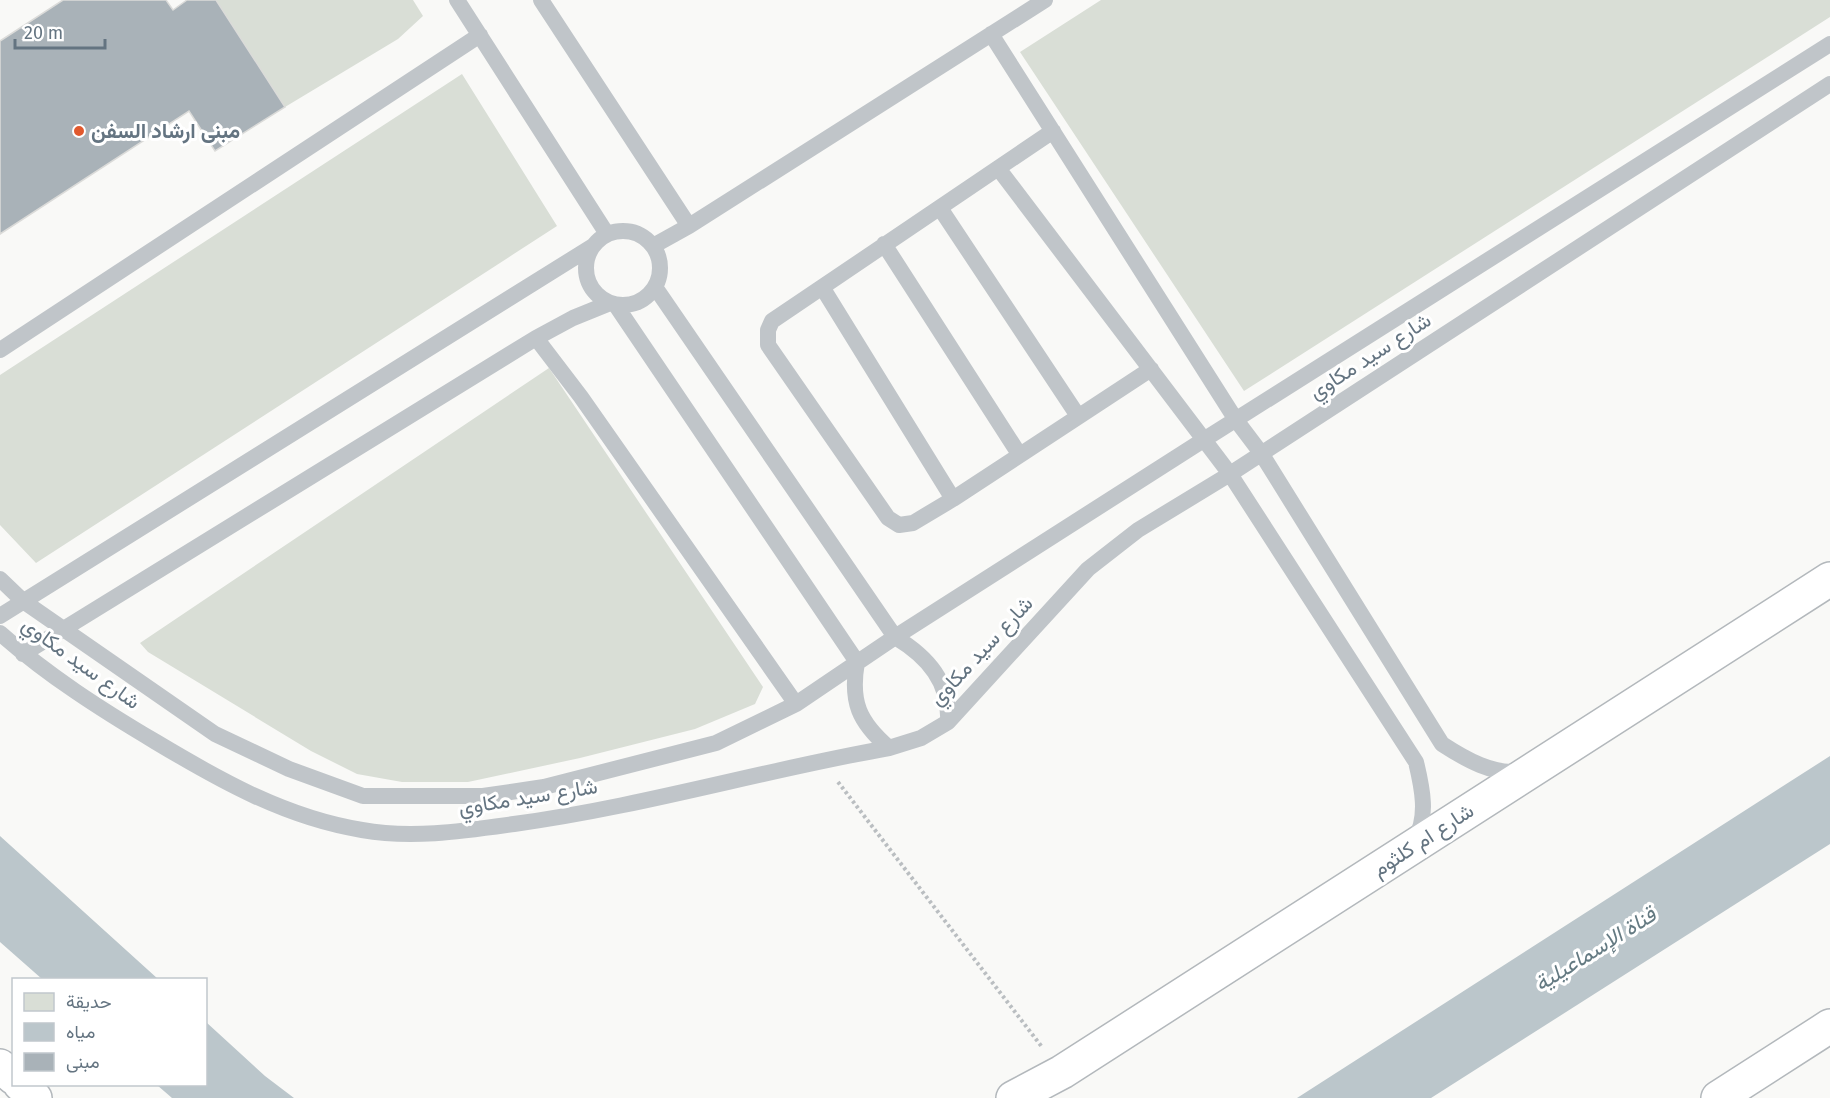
<svg xmlns="http://www.w3.org/2000/svg" width="1830" height="1098" font-family="'Fira Sans',Vazirmatn,sans-serif">
	<style>
		.green { fill: #d9ded6 }
		.water { fill: #bbc6cb }
		.building { fill: #a9b2b8; stroke: #dbdbd9; stroke-width: 1.5 }
		.lines { fill: none; stroke-linecap: round; stroke-linejoin: round }
		.highway-casing { stroke: #b3b8bc; stroke-width: 36 }
		.path { stroke: #babec1; stroke-width: 4; stroke-dasharray: 3 3; stroke-linecap: butt }
		.lane { stroke: #c0c5c9; stroke-width: 16 }
		.highway { stroke: #fff; stroke-width: 33 }
		.poi-dot { fill: #e1592e; stroke: #fff; stroke-width: 2 }
		.labels { text-anchor: middle; dominant-baseline: central; stroke-width: 6; stroke-linejoin: round; paint-order: stroke }
		.poi-label { font-size: 21px; font-weight: bold; fill: #647481; stroke: #fff; text-anchor: start }
		.street-label { font-size: 21px; fill: #647481; stroke: #fff }
		.water-label { font-size: 22px; font-style: italic; fill: #647a82; stroke: #fff }
	</style>
	<rect width="100%" height="100%" fill="#f9f9f7"/>
	<!-- green -->
	<path class="green" d="M216 0H413L423 16 398 39 285 107Z
		M1101 0H1830V17L1244 391 1020 52Z
		M462 74 557 226 36 563 0 525V375Z
		M549 368 763 687 755 704 695 729 580 758 468 782H402L357 774 311 751 148 652 140 643Z"/>
	<!-- water -->
	<path class="water" d="M1830 756V844L1431 1098H1297Z
		M0 836 158 979H42L0 942Z
		M206 1022 265 1076 294 1098H172L157 1085 206 1084Z"/>
	<!-- building -->
	<path class="building" d="M63 0H166L173 10 187 0H216L285 107 215 151 189 111 0 234V41Z"/>
	<g class="lines">
		<!-- highway casing -->
		<g class="highway-casing">
			<path id="highway" d="M0 1066 14 1078
				M20 1084 35 1098
				M1013 1098 1062 1072 1830 579
				M1718 1098 1830 1026"/>
		</g>
		<!-- path -->
		<path class="path" d="M838 782 1042 1047"/>
		<!-- lane -->
		<path class="lane" d="M457 0 607 234
			M541 0 689 226
			M991 34 1236 420 1261 453 1442 744C1465 759 1494 776 1522 771
			M1053 131 772 321 768 330V345L888 518 899 525 913 523 953 499 1151 369
			M998 168 1230 474 1416 762C1422 787 1429 818 1414 841
			M940 208 1078 416
			M586 268a37 37 0 1 1 74 0a37 37 0 1 1-74 0Z
			M884 244 1019 454
			M653 246 689 226 1045 0
			M655 287 895 637C928 657 950 682 948 722
			M822 287 953 499
			M615 304 857 662C850 702 859 722 889 748
			M536 338 581 397 796 704
			M0 350 480 35
			M0 579 23 601 215 734 289 769 363 796H483L544 787 716 743 796 704 895 637 1205 439 1830 44
			M0 616 593 246
			M0 633C47 675 102 710 156 742 221 781 287 818 362 830 412 839 464 831 514 824 640 807 764 770 889 748L921 738 948 722 1088 569 1138 530 1230 474 1830 84
			M23 654 536 338 573 318 610 303"/>
		<!-- highway -->
		<use href="#highway" class="highway"/>
	</g>
	<!-- markers -->
	<circle class="poi-dot" cx="79" cy="131" r="6"/>
	<g class="labels">
		<!-- poi labels -->
		<g class="poi-label">
			<text x="91" y="131">مبنى ارشاد السفن</text>
		</g>
		<!-- street labels -->
		<g class="street-label">
			<text transform="translate(1370 356) rotate(-33)">شارع سيد مكاوي</text>
			<text transform="translate(981 651) rotate(-47)">شارع سيد مكاوي</text>
			<text transform="translate(81 663) rotate(36)">شارع سيد مكاوي</text>
			<text transform="translate(528 797) rotate(-9)">شارع سيد مكاوي</text>
			<text transform="translate(1423 840) rotate(-33)">شارع ام كلثوم</text>
		</g>
		<!-- water labels -->
		<g class="water-label">
			<text transform="translate(1595 949) rotate(-32)">قناة الإسماعيلية</text>
		</g>
	</g>
	<!-- legend -->
	<rect x="12" y="978" width="195" height="108" fill="#ffffff" stroke="#c1c7cd" stroke-width="1.5"/>
	<rect x="24" y="993" width="30" height="18" fill="#d9ded6" stroke="#c1c7cd" stroke-width="1.5"/>
	<text x="66" y="1008" font-size="18" fill="#647481">حديقة</text>
	<rect x="24" y="1023" width="30" height="18" fill="#bbc6cb" stroke="#c1c7cd" stroke-width="1.5"/>
	<text x="66" y="1038" font-size="18" fill="#647481">مياه</text>
	<rect x="24" y="1053" width="30" height="18" fill="#a9b2b8" stroke="#c1c7cd" stroke-width="1.5"/>
	<text x="66" y="1068" font-size="18" fill="#647481">مبنى</text>
	<!-- scale -->
	<path d="M15 39v9h90v-9" fill="none" stroke="#647481" stroke-width="3"/>
	<text x="24" y="39" font-size="18" fill="#647481" stroke="#ffffff" stroke-width="4.5" paint-order="stroke">20 m</text>
</svg>
